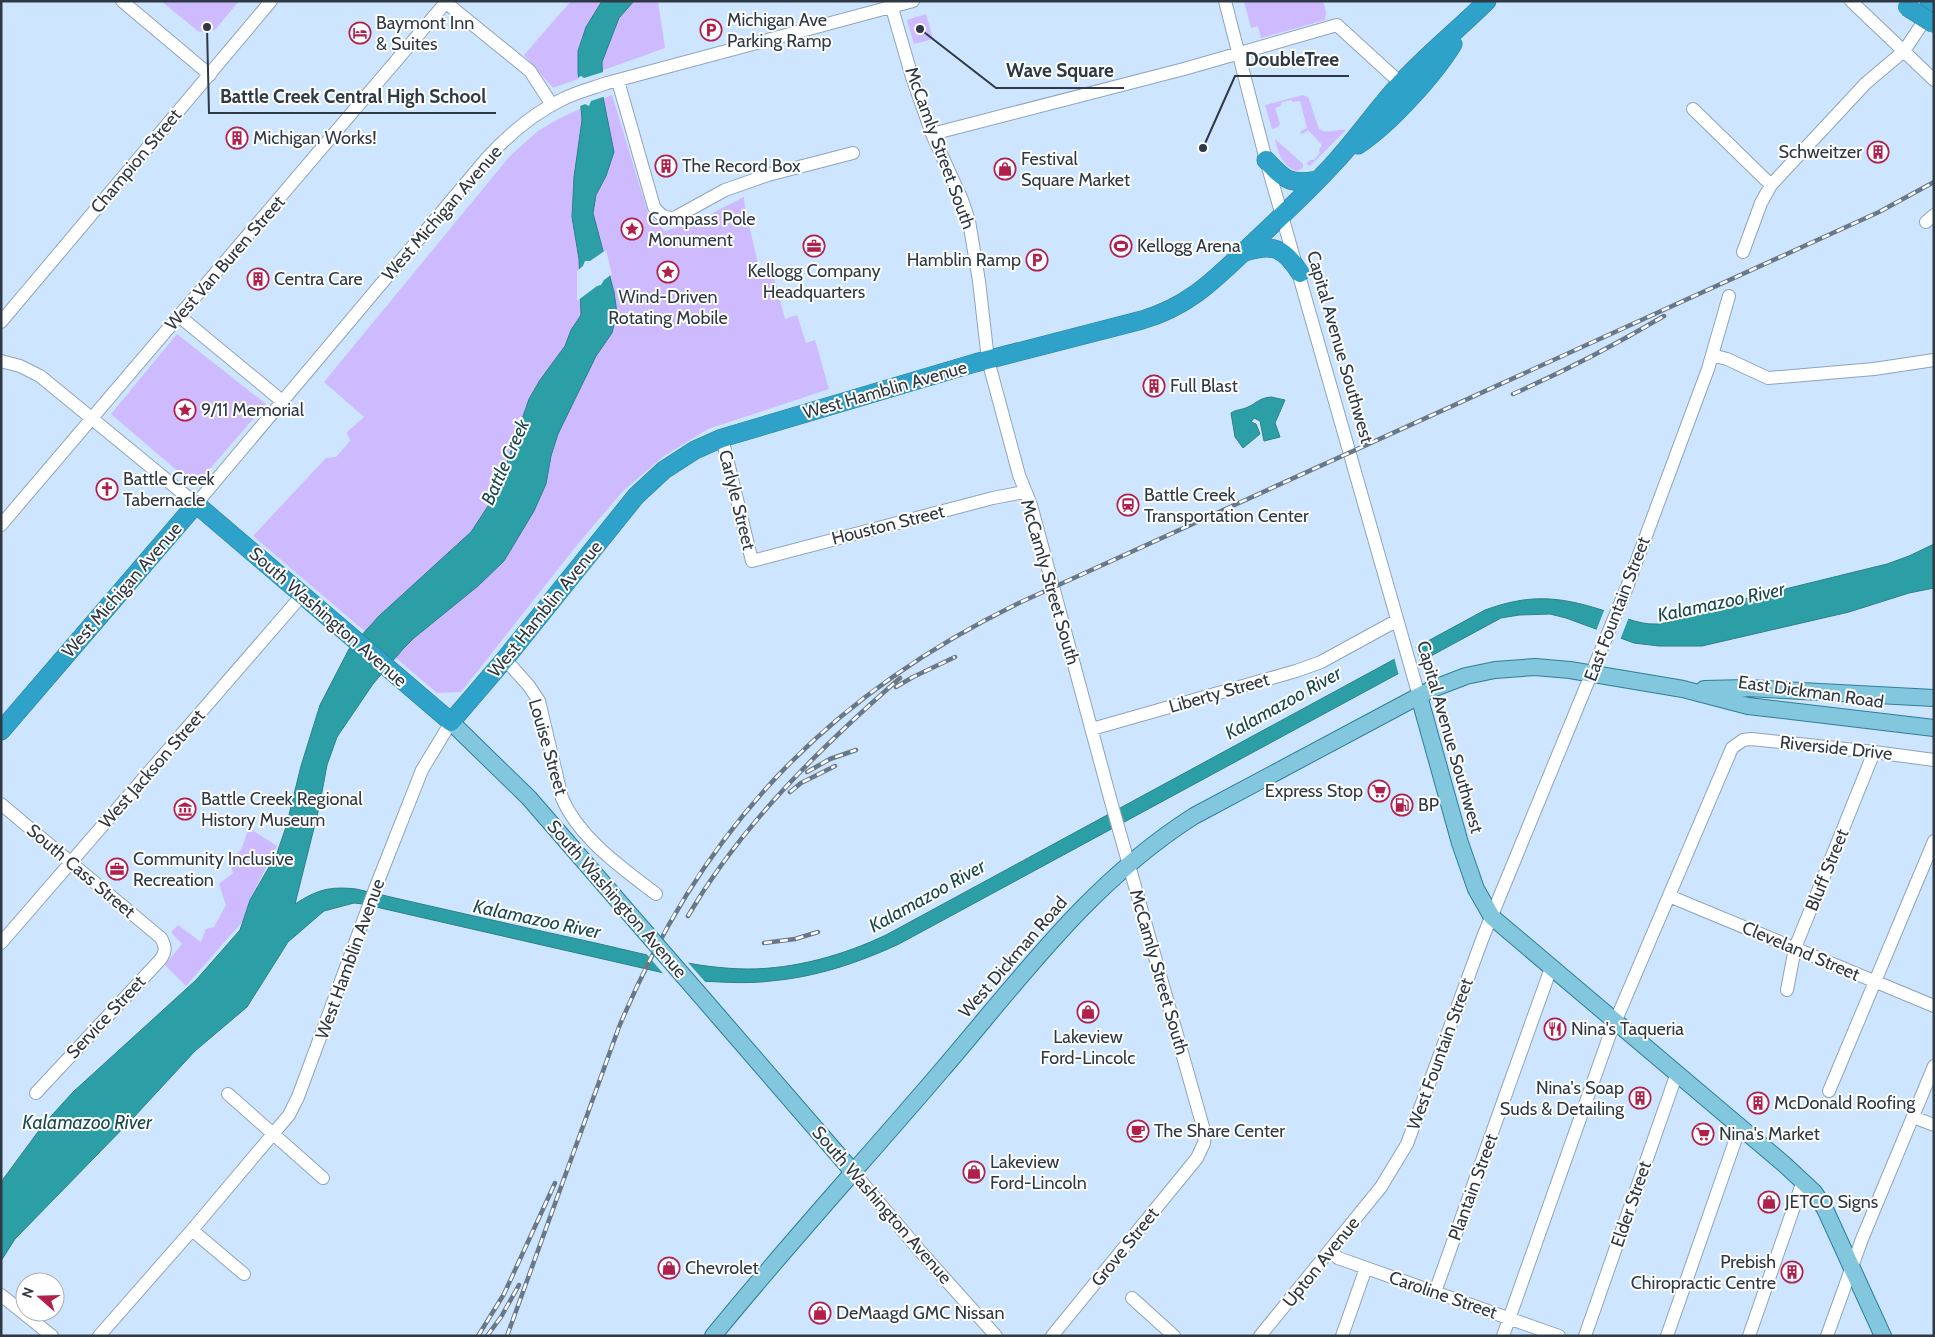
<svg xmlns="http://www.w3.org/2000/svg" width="1935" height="1337" font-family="Cabin,sans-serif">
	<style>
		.green { fill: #cebbff }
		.water { fill: #2c9fa6; stroke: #2d8088 }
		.pier { fill: #cde5fe }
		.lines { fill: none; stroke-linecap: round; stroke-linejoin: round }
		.minor-casing { stroke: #8da4bc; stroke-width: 14 }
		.major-casing { stroke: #2e7d99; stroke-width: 18 }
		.highway-casing { stroke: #2e7d99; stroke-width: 19 }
		.minor { stroke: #fff; stroke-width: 12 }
		.major { stroke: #82c7de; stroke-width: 16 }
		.highway { stroke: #2ea2c8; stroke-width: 18 }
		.rail-casing { stroke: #697887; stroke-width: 4.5 }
		.rail { stroke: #fff; stroke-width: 2.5; stroke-dasharray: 8; stroke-linecap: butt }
		.major-bridge-casing { stroke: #2e7d99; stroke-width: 18; stroke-linecap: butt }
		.highway-bridge-casing { stroke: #2e7d99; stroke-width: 19; stroke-linecap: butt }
		.major-bridge { stroke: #82c7de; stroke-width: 16 }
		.highway-bridge { stroke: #2ea2c8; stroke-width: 18 }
		.labels { text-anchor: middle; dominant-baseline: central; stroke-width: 4; stroke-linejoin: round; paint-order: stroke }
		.poi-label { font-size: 18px; fill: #2f3943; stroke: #fff; text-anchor: start }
		.street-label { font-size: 18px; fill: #2f3943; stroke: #fff }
		.water-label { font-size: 19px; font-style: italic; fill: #19494c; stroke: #fff }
		.leader { fill: none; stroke: #2f3943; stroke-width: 2 }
		.callout-dot { fill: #2f3943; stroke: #fff; stroke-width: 2 }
		.callout-label { font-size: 19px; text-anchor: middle; font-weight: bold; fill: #2f3943; stroke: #fff; stroke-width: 4; stroke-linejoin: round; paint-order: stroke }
	</style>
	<rect width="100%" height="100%" fill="#cde5fe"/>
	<!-- green -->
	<path class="green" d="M161 1H239L215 30 199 32Z
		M571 1H658L665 48 553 88 524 55Z
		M1244 1H1323L1326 12 1325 20 1261 38 1258 26 1251 28Z
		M926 14 933 39 914 44 907 20Z
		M612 95 648 213 665 231 695 222 744 197 745 209 760 271 771 266 785 319 797 315 806 343 815 340 829 389 708 429 664 456 623 491 577 545 461 692 437 693 253 536 326 458 336 457 350 441 347 432 364 417 324 382 510 156 538 131 560 118Z
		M1303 95 1308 97 1319 129C1329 135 1336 128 1346 130L1310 166 1306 164 1310 160H1314L1320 153 1319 150 1322 145 1308 130 1303 134 1300 133 1301 131 1307 128 1300 101 1293 102 1291 100 1282 102 1280 106 1275 108 1280 124 1278 127 1272 129 1265 105Z
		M1275 139 1303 164V168L1296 171C1282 165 1278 153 1275 139Z
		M177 334 266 404 195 486 111 414Z
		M249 828 277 846 250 899 242 922 186 986 165 965 182 944 171 932 178 925 201 942 206 929 214 927 226 905 219 884 233 873 230 860 241 850Z"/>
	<!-- water -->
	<path class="water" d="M602 1H634L619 18 602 62 603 97 614 152 606 176 596 195 593 213 614 292 617 313 612 333 596 356 558 434 551 456 546 484 534 511 504 561 478 586 414 638 403 649 373 684 337 737 327 765 319 808 295 904C317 890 329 886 356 889 434 907 513 925 591 942 640 953 698 969 748 969 795 969 844 955 886 935L1485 610C1529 594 1558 596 1602 610 1620 615 1637 625 1657 624 1677 622 1698 613 1716 606L1887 564 1909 556 1934 544V588L1909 593 1849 612 1702 646H1659L1634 643 1566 618 1550 614 1519 615 1501 618 899 944C858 963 816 977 771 981 747 984 723 982 699 981L363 904 354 903 324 911 288 942 247 1007 195 1051 134 1117 15 1239 1 1261V1182L43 1125 73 1092 196 980 240 930 250 900 277 853 286 827 301 766 320 705 349 649 379 616 471 532 496 494 529 399 540 380 565 346 571 330 581 315 579 259 572 217 574 177 582 120 578 72V51L586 27Z
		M1271 397 1285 400 1275 423 1280 437 1264 441 1260 421 1254 418 1251 422 1256 424 1260 434 1243 448 1235 437 1231 413C1237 409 1242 410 1248 407 1257 403 1259 398 1271 397Z"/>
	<!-- pier -->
	<path class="pier" d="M603 72 606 96 591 101 589 106 585 104 578 107 576 81 579 77 581 76 584 78Z
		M606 250 612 274 604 280 601 285 597 286 577 301V271L583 266 585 261H590Z
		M1605 608 1629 617 1620 640 1596 631Z
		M1415 645 1421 664 1399 676 1394 657Z
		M644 951 685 959 707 984H698L666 977Z"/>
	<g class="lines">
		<!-- minor casing -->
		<g class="minor-casing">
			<path id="minor" d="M122 1 210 75
				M444 1 530 71 552 105
				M890 1 912 77 932 134 962 200 969 221 979 281 988 360 1019 475 1031 505 1110 798 1205 1134 1204 1143 1197 1158 1052 1336
				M1225 1 1266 160 1419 696
				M1851 1 1934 80
				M618 81 654 207C660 215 666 220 676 217L725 190 768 175 853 153
				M1693 109 1771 185
				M932 134 1184 69 1337 25 1407 89
				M1926 222 1934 215
				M1743 252 1761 203 1771 185 1866 83 1904 51 1930 12
				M179 316 282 401
				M1 322 271 1
				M1712 355 1727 359 1768 378 1874 369 1934 360
				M1 361 20 366 40 376 196 504 487 158C509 134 534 113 563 99 577 92 593 88 607 83L913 1
				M722 438 752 561 993 498 1024 492
				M1 525 447 1
				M505 659 529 686 539 701 562 798C579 838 622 868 656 894
				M1092 729 1296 671 1321 662 1396 621
				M1 804 161 938C166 947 166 952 160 960L36 1093
				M1669 896 1934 1006
				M1 943 303 594
				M1787 990 1795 948 1874 752
				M1829 1091 1934 841
				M228 1094 323 1178
				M1913 1117 1934 1125
				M854 1173 920 1251 996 1336
				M192 1230 244 1274
				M1330 1250 1338 1258 1559 1336
				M1435 1292 1551 968
				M1 1295 52 1336
				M1132 1298 1174 1336
				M99 1336 192 1230 289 1115 298 1097 375 889 422 770 451 722
				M1260 1336 1381 1187 1407 1144 1483 937 1627 587 1708 369 1729 296
				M1342 1336 1366 1268
				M1503 1336 1610 1034 1732 748 1743 740 1751 739 1874 752 1934 760
				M1585 1336 1677 1073
				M1667 1336 1740 1127
				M1749 1336 1803 1181
				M1827 1336 1862 1239 1934 1066"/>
		</g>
		<!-- major casing -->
		<g class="major-casing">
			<path id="major" d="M1704 689 1747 688 1934 698
				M1419 696 1460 843 1476 889 1492 917 1785 1165 1814 1192 1825 1209 1883 1336
				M451 722 529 798
				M719 1017 854 1173
				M713 1336C787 1245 866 1159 942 1070 1021 978 1090 882 1194 816L1432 689 1466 676 1495 670 1535 667 1570 670 1683 689 1748 706 1934 728"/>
		</g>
		<!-- highway casing -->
		<g class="highway-casing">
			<path id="highway" d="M1929 1 1934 4
				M1358 145C1389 125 1434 75 1453 44
				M1266 160C1285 180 1289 185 1317 180
				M1245 252C1273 243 1284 248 1300 273
				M1 731 196 504 451 722 505 659 636 496 664 470 695 450 722 438 975 363 1142 320C1190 306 1215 279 1250 246 1279 218 1309 191 1336 161 1358 137 1377 109 1399 85 1426 55 1458 30 1487 1"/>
		</g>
		<!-- minor -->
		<use href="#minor" class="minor"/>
		<!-- major -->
		<use href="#major" class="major"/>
		<!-- highway -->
		<use href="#highway" class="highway"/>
		<!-- rail casing -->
		<g class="rail-casing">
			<path id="rail" d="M1513 394C1565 371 1615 345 1664 316
				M896 687 913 677 955 657
				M807 772 830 759 856 750
				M790 792 801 783 835 766
				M688 916C742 824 820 748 900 678
				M764 943 795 939 818 932
				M478 1336 504 1294 555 1183
				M487 1336 501 1317 519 1285
				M507 1336 619 1027C702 828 827 696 1021 602L1879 212 1934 182"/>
		</g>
		<!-- rail -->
		<use href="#rail" class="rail"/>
		<!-- major-bridge casing -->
		<g class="major-bridge-casing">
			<path id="major-bridge" d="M529 798 719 1017"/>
		</g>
		<!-- highway-bridge casing -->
		<g class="highway-bridge-casing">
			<path id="highway-bridge" d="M1907 7 1934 24"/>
		</g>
		<!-- major-bridge -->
		<use href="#major-bridge" class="major-bridge"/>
		<!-- highway-bridge -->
		<use href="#highway-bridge" class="highway-bridge"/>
	</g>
	<!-- icons -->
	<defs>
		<g id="parking-ring" transform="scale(1.125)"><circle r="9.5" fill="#fff" stroke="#b1204c" stroke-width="1.5"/><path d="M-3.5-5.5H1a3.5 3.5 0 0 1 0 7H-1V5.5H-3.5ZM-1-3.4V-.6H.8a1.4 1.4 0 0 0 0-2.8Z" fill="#b1204c"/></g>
		<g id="hotel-ring" transform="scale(1.125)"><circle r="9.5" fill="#fff" stroke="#b1204c" stroke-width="1.5"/><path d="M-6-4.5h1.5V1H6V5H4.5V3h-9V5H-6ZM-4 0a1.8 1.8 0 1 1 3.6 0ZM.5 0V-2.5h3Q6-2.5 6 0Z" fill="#b1204c"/></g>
		<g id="building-ring" transform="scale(1.125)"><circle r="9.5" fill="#fff" stroke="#b1204c" stroke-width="1.5"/><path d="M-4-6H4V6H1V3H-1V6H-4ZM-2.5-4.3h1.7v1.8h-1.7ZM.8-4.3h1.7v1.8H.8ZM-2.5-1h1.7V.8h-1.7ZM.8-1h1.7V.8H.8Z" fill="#b1204c"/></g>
		<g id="shop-ring" transform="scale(1.125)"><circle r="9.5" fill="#fff" stroke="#b1204c" stroke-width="1.5"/><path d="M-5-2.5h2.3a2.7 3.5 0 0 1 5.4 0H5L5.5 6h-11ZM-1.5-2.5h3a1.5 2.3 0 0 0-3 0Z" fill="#b1204c"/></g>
		<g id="sight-ring" transform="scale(1.125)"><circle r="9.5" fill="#fff" stroke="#b1204c" stroke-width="1.5"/><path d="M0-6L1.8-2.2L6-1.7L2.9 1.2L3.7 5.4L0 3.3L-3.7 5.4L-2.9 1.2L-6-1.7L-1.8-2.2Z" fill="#b1204c"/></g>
		<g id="office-ring" transform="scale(1.125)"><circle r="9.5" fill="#fff" stroke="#b1204c" stroke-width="1.5"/><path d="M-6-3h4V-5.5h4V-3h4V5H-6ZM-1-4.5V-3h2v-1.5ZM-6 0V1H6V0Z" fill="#b1204c"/></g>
		<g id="stadium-ring" transform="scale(1.125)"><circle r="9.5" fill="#fff" stroke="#b1204c" stroke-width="1.5"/><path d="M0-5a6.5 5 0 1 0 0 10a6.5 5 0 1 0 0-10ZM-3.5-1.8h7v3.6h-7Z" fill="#b1204c"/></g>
		<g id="church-ring" transform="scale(1.125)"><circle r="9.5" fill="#fff" stroke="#b1204c" stroke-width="1.5"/><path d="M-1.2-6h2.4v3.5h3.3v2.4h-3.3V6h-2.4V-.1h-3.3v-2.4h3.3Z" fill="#b1204c"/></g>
		<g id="station-ring" transform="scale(1.125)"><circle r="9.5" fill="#fff" stroke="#b1204c" stroke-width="1.5"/><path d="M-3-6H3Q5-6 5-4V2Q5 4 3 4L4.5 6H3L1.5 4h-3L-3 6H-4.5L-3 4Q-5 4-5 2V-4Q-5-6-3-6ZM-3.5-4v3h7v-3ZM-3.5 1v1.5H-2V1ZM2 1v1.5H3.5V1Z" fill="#b1204c"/></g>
		<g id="supermarket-ring" transform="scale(1.125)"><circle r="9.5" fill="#fff" stroke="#b1204c" stroke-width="1.5"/><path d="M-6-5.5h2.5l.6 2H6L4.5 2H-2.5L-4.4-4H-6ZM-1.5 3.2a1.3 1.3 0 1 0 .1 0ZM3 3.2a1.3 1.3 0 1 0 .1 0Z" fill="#b1204c"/></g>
		<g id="fuel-ring" transform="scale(1.125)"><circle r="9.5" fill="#fff" stroke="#b1204c" stroke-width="1.5"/><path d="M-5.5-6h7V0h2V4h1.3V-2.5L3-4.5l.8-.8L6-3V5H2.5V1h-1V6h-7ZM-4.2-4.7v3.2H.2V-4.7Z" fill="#b1204c"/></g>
		<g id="museum-ring" transform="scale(1.125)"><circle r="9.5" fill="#fff" stroke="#b1204c" stroke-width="1.5"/><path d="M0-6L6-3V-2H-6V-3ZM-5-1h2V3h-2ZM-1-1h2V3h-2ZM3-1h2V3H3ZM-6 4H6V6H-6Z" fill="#b1204c"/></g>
		<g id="restaurant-ring" transform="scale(1.125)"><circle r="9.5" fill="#fff" stroke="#b1204c" stroke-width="1.5"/><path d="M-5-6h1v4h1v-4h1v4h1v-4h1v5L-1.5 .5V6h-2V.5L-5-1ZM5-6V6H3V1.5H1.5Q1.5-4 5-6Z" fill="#b1204c"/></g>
		<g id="cafe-ring" transform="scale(1.125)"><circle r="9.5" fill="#fff" stroke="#b1204c" stroke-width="1.5"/><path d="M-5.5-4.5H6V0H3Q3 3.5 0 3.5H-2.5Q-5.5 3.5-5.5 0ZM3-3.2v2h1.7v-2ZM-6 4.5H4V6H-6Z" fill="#b1204c"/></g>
	</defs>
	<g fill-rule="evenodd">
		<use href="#parking-ring" x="711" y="30"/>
		<use href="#hotel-ring" x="360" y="33"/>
		<use href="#building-ring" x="237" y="138"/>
		<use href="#building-ring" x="1878" y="152"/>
		<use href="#building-ring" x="666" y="166"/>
		<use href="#shop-ring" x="1005" y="169"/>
		<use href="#sight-ring" x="632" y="229"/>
		<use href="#office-ring" x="814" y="246"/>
		<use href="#stadium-ring" x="1121" y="246"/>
		<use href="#parking-ring" x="1037" y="260"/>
		<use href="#sight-ring" x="668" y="272"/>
		<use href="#building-ring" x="258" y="279"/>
		<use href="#building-ring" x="1154" y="386"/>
		<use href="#sight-ring" x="185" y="410"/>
		<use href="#church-ring" x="107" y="489"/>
		<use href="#station-ring" x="1128" y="505"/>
		<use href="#supermarket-ring" x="1379" y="791"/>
		<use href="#fuel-ring" x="1402" y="805"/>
		<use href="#museum-ring" x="185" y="809"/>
		<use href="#office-ring" x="117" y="869"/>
		<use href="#shop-ring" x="1088" y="1012"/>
		<use href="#restaurant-ring" x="1555" y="1029"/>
		<use href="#building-ring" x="1640" y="1098"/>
		<use href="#building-ring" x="1758" y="1103"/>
		<use href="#cafe-ring" x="1138" y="1131"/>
		<use href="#supermarket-ring" x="1703" y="1134"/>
		<use href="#shop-ring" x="974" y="1172"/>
		<use href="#shop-ring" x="1769" y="1202"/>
		<use href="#shop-ring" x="669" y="1268"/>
		<use href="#building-ring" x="1792" y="1272"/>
		<use href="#shop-ring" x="820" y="1313"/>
	</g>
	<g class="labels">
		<!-- poi labels -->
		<g class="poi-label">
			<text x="727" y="20">Michigan Ave<tspan x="727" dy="21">Parking Ramp</tspan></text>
			<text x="376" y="23">Baymont Inn<tspan x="376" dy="21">&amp; Suites</tspan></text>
			<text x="253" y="138">Michigan Works!</text>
			<text x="1862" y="152" text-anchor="end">Schweitzer</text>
			<text x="1021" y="159">Festival<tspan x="1021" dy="21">Square Market</tspan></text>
			<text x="682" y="166">The Record Box</text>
			<text x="648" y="219">Compass Pole<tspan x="648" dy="21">Monument</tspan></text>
			<text x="1137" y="246">Kellogg Arena</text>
			<text x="1021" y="260" text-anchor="end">Hamblin Ramp</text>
			<text x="814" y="271" text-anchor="middle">Kellogg Company<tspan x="814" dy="21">Headquarters</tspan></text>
			<text x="274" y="279">Centra Care</text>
			<text x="668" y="297" text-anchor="middle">Wind-Driven<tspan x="668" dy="21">Rotating Mobile</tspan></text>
			<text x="1170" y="386">Full Blast</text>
			<text x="201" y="410">9/11 Memorial</text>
			<text x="123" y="479">Battle Creek<tspan x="123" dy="21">Tabernacle</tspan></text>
			<text x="1144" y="495">Battle Creek<tspan x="1144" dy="21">Transportation Center</tspan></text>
			<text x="1363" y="791" text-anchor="end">Express Stop</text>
			<text x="201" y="799">Battle Creek Regional<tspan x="201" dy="21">History Museum</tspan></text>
			<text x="1418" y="805">BP</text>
			<text x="133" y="859">Community Inclusive<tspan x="133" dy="21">Recreation</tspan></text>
			<text x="1571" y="1029">Nina's Taqueria</text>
			<text x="1088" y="1037" text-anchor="middle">Lakeview<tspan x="1088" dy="21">Ford-Lincolc</tspan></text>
			<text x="1624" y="1088" text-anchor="end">Nina's Soap<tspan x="1624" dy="21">Suds &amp; Detailing</tspan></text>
			<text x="1774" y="1103">McDonald Roofing</text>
			<text x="1154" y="1131">The Share Center</text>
			<text x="1719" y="1134">Nina's Market</text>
			<text x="990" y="1162">Lakeview<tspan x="990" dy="21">Ford-Lincoln</tspan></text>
			<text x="1785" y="1202">JETCO Signs</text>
			<text x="1776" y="1262" text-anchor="end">Prebish<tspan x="1776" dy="21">Chiropractic Centre</tspan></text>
			<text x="685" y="1268">Chevrolet</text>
			<text x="836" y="1313">DeMaagd GMC Nissan</text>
		</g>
		<!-- street labels -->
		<g class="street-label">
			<text transform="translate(940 148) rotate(70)">McCamly Street South</text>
			<text transform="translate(136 161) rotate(-50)">Champion Street</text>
			<text transform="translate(442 213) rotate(-49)">West Michigan Avenue</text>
			<text transform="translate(225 263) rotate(-49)">West Van Buren Street</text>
			<text transform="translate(1340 347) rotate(74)">Capital Avenue Southwest</text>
			<text transform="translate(885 390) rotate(-16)">West Hamblin Avenue</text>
			<text transform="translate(737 500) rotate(76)">Carlyle Street</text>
			<text transform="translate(888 525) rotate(-14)">Houston Street</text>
			<text transform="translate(1050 582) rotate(74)">McCamly Street South</text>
			<text transform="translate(122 590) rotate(-49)">West Michigan Avenue</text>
			<text transform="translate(545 609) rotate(-51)">West Hamblin Avenue</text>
			<text transform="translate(1617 609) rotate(-69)">East Fountain Street</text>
			<text transform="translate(328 617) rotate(41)">South Washington Avenue</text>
			<text transform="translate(1811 692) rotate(8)">East Dickman Road</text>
			<text transform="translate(1219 693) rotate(-16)">Liberty Street</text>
			<text transform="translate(1450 737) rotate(74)">Capital Avenue Southwest</text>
			<text transform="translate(548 747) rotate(74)">Louise Street</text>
			<text transform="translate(1836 748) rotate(6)">Riverside Drive</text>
			<text transform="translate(152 769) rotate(-49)">West Jackson Street</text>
			<text transform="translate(1827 870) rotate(-68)">Bluff Street</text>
			<text transform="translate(81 871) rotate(40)">South Cass Street</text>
			<text transform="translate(617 899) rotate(49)">South Washington Avenue</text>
			<text transform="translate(1801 951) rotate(23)">Cleveland Street</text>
			<text transform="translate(1013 957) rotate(-49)">West Dickman Road</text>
			<text transform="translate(350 959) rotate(-70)">West Hamblin Avenue</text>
			<text transform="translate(1159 972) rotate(74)">McCamly Street South</text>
			<text transform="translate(106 1017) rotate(-47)">Service Street</text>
			<text transform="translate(1440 1054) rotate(-70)">West Fountain Street</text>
			<text transform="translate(1473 1187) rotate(-70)">Plantain Street</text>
			<text transform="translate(1631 1204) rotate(-71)">Elder Street</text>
			<text transform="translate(882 1205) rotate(49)">South Washington Avenue</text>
			<text transform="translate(1125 1247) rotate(-51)">Grove Street</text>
			<text transform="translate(1321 1262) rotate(-51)">Upton Avenue</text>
			<text transform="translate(1443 1295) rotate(19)">Caroline Street</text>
		</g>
		<!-- water labels -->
		<g class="water-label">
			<text transform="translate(505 462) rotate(-66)">Battle Creek</text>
			<text transform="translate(1721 602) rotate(-12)">Kalamazoo River</text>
			<text transform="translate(1283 703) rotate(-29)">Kalamazoo River</text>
			<text transform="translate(927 896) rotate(-29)">Kalamazoo River</text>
			<text transform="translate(537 919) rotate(12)">Kalamazoo River</text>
			<text x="87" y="1122">Kalamazoo River</text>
		</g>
	</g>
	<!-- callouts -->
	<path class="leader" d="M1203 148L1235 76H1349M920 29L996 88H1124M207 27L209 113H496"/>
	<g class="callout-dot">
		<circle cx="1203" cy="148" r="5"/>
		<circle cx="920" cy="29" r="5"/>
		<circle cx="207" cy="27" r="5"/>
	</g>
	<g class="callout-label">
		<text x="1292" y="66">DoubleTree</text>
		<text x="1060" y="77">Wave Square</text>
		<text x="353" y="103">Battle Creek Central High School</text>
	</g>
	<!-- border -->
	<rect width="1935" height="1337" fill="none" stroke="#2f3943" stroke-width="5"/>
	<!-- north arrow -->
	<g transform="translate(40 1297) rotate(290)"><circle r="24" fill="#ffffff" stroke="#acb0b4"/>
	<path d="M0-4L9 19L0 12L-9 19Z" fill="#b1204c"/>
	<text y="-8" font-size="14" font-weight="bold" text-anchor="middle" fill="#2f3943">N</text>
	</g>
</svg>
